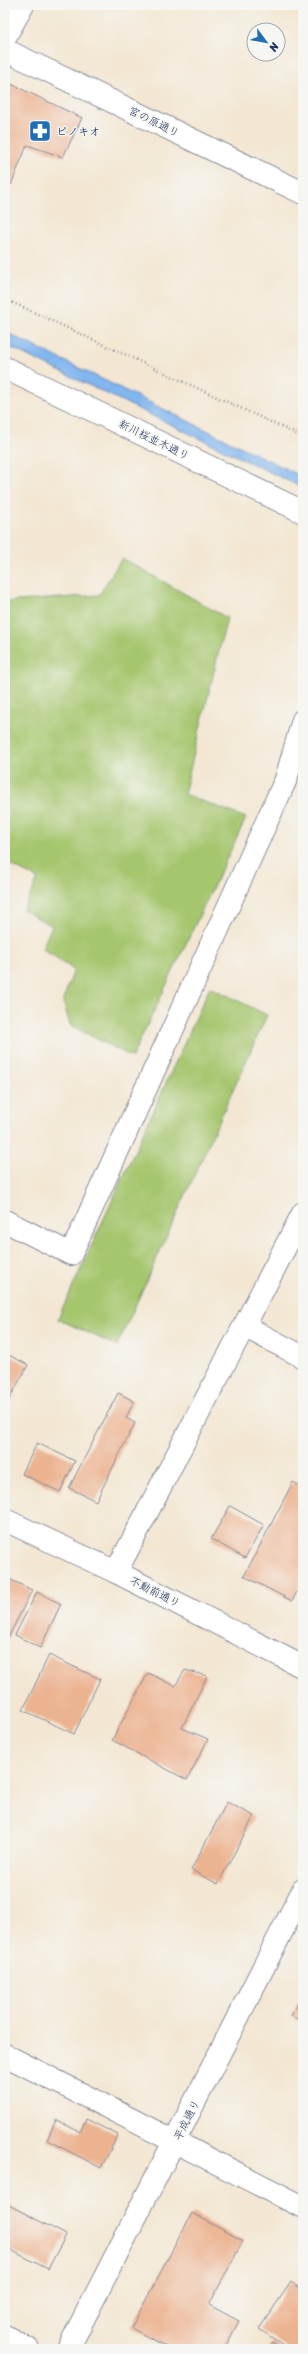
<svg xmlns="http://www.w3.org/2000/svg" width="308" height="2354" font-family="Sriracha,'Klee One',sans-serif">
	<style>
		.green { fill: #a6c66e; stroke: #607a66 }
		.water { fill: #81b6ef; stroke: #4e72a6 }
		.building { fill: #ecb391 }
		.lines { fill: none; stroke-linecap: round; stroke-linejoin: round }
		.street-casing { stroke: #878b98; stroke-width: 24 }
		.secondary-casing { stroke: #878b98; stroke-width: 24 }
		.path { stroke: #878b98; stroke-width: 2.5; stroke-dasharray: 1 3; stroke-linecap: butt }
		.street { stroke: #fff; stroke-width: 22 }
		.secondary { stroke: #fff; stroke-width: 22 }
		.labels { text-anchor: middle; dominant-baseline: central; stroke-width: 3; stroke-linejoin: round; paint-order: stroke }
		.street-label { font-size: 11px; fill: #1b2f5e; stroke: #f6f6f2 }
		.poi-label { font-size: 11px; font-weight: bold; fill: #1b2f5e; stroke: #f6f6f2; text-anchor: start }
	</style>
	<rect width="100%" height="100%" fill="#f6f6f2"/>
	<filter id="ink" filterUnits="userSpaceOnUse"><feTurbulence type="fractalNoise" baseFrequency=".025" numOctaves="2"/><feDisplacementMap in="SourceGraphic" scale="8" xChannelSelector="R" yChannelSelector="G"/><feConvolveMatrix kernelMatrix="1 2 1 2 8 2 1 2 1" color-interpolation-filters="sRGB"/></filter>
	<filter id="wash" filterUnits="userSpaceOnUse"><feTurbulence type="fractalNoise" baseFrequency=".012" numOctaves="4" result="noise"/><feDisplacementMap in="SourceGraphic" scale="16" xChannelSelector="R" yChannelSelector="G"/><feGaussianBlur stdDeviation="0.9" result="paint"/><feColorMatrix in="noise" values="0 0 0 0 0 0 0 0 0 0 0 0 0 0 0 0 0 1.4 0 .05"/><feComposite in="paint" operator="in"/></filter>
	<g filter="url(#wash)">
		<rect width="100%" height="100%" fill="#f3e7d3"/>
		<!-- green -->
		<path class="green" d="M122 558 227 618 184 794 246 818 132 1057 70 1025 63 1000 74 970 42 948 52 926 23 910 38 879 5 862V602L99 595Z
			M210 987 267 1015 117 1346 58 1319Z"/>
		<!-- water -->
		<path class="water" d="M5 332 303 477V488L5 345Z"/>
		<g id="blocks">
			<!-- building -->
			<path class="building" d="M7 82 82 118 63 157 27 145 11 185 5 181Z
				M5 1353 28 1365 5 1407Z
				M118 1393 134 1401 126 1418 135 1423 96 1501 69 1488Z
				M37 1443 75 1461 60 1492 22 1474Z
				M293 1482 303 1488V1580L292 1601 244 1576Z
				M230 1506 264 1525 245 1558 211 1539Z
				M5 1577 32 1590 5 1644Z
				M37 1592 61 1604 40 1648 15 1635Z
				M49 1655 100 1679 74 1734 23 1710Z
				M185 1670 207 1676 182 1728 208 1739 187 1780 112 1740 148 1673 175 1686Z
				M227 1802 254 1816 218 1884 191 1870Z
				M303 1994V2022L291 2016Z
				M86 2119 118 2135 101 2168 47 2140 56 2120 80 2132Z
				M5 2203 66 2235 48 2269 5 2247Z
				M192 2213 243 2241 209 2305 239 2321 224 2349H170L131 2328Z
				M291 2282 303 2290V2343L299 2349H289L259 2329Z
				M272 2343 281 2349H268Z"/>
		</g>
	</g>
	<g filter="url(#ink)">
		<use href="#blocks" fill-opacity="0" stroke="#878b98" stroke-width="1"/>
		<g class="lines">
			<!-- street casing -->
			<g class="street-casing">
				<path id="street" d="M5 368 303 512
					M5 1221 71 1254 286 779 303 720
					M244 1326 303 1357
					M116 1572 303 1213
					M5 2055 303 2207
					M5 2336 28 2349"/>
			</g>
			<!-- secondary casing -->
			<g class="secondary-casing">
				<path id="secondary" d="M5 37 23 5
					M5 50 303 193
					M5 1520 116 1572 303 1667
					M68 2349 303 1890"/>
			</g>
			<!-- path -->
			<path class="path" d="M5 299 303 437"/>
			<!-- street -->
			<use href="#street" class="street"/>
			<!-- secondary -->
			<use href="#secondary" class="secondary"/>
		</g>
	</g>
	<!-- icons -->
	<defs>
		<g id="pharmacy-square" transform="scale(1.15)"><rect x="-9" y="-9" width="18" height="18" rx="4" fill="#1f6fb2" stroke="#f6f6f2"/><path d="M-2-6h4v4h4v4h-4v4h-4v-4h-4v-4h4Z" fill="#fff"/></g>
	</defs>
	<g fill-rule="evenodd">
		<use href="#pharmacy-square" x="40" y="131"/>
	</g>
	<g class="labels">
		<!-- street labels -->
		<g class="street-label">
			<text transform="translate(154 122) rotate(26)">宮の原通り</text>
			<text transform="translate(154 440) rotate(26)">新川桜並木通り</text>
			<text transform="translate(155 1592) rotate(27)">不動前通り</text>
			<text transform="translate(187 2120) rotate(-63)">平成通り</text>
		</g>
		<!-- poi labels -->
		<g class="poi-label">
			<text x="56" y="131">ピノキオ</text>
		</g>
	</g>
	<!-- margin -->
	<rect width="308" height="2354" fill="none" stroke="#f6f6f2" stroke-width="20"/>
	<!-- north arrow -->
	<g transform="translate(266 42) rotate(122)"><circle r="19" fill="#f6f6f2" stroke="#9ea6b7"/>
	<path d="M0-3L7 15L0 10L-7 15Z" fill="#1f6fb2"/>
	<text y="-6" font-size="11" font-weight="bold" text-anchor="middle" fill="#1b2f5e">N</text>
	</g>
</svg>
